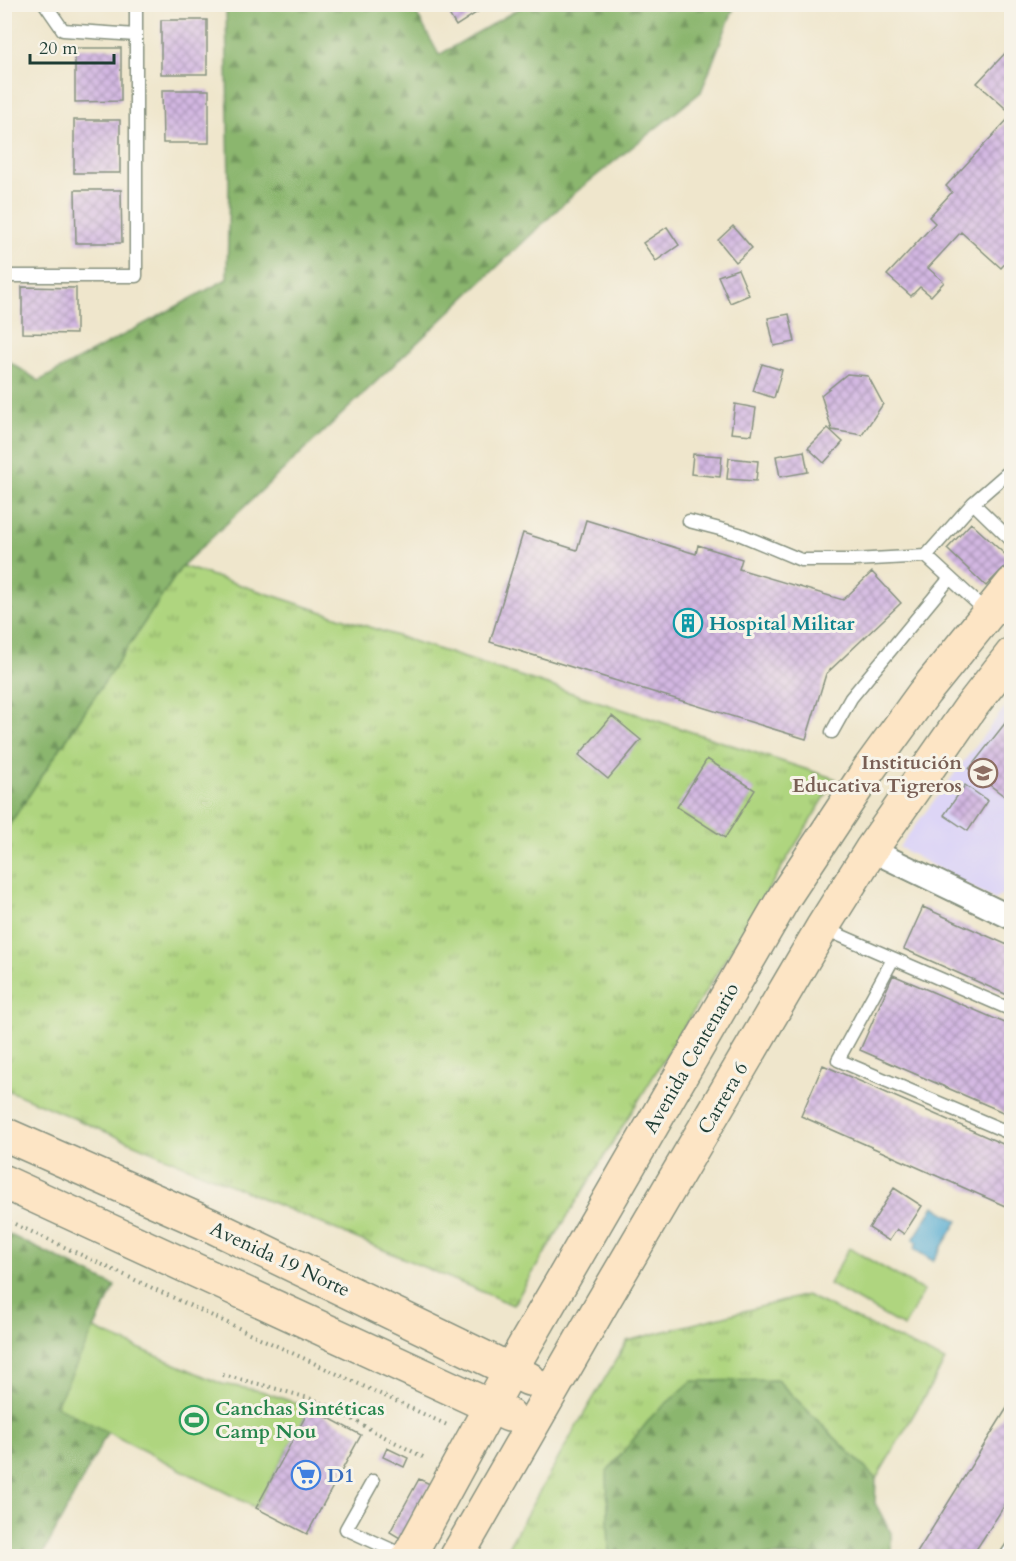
<svg xmlns="http://www.w3.org/2000/svg" width="1016" height="1561" font-family="Cardo,serif">
	<style>
		.built { fill: #ddd5f6 }
		.grass { fill: url(#grass-tufts); stroke: #67895a; stroke-width: 1.5 }
		.forest { fill: url(#forest-firs); stroke: #557a51; stroke-width: 1.5 }
		.pitch { fill: #afd57f; stroke: #67895a; stroke-width: 1.5 }
		.water { fill: #55abd1; stroke: #3a7482; stroke-width: 1.5 }
		.building { fill: url(#building-cross-hatch) }
		.lines { fill: none; stroke-linecap: round; stroke-linejoin: round }
		.lane-casing { stroke: #879280; stroke-width: 15 }
		.street-casing { stroke: #879280; stroke-width: 26 }
		.secondary-casing { stroke: #879280; stroke-width: 36 }
		.path { stroke: #879280; stroke-width: 4; stroke-dasharray: 1.5 4.5; stroke-linecap: butt }
		.lane { stroke: #fff; stroke-width: 12 }
		.street { stroke: #fff; stroke-width: 22 }
		.secondary { stroke: #fde5c5; stroke-width: 33 }
		.labels { text-anchor: middle; dominant-baseline: central; stroke-width: 6; stroke-linejoin: round; paint-order: stroke }
		.culture-label { font-size: 20px; font-weight: bold; fill: #0d838f; stroke: #f7f3e8; text-anchor: start }
		.education-label { font-size: 20px; font-weight: bold; fill: #785e54; stroke: #f7f3e8; text-anchor: end }
		.street-label { font-size: 20px; fill: #1f3d34; stroke: #f7f3e8 }
		.leisure-label { font-size: 20px; font-weight: bold; fill: #27864d; stroke: #f7f3e8; text-anchor: start }
		.shop-label { font-size: 20px; font-weight: bold; fill: #366cbe; stroke: #f7f3e8; text-anchor: start }
	</style>
	<defs>
		<pattern id="grass-tufts" width="24" height="20" patternUnits="userSpaceOnUse" patternTransform="scale(1.5)"><rect width="24" height="20" fill="#afd57f"/><path d="M3 7l-1-3M5 7V3M7 7l1-3M15 17l-1-3M17 17v-4M19 17l1-3" fill="none" stroke="#8eae69"/></pattern>
		<pattern id="forest-firs" width="22" height="20" patternUnits="userSpaceOnUse" patternTransform="scale(1.5)"><rect width="22" height="20" fill="#8bb66e"/><path d="M5 1l3.5 6h-7zM16 11l3.5 6h-7z" fill="#71955b"/></pattern>
		<pattern id="building-cross-hatch" width="8" height="8" patternUnits="userSpaceOnUse" patternTransform="scale(1.5)"><rect width="8" height="8" fill="#d3b7e2"/><path d="M0 0l8 8M0 8l8-8" fill="none" stroke="#ab96b8"/></pattern>
	</defs>
	<rect width="100%" height="100%" fill="#f7f3e8"/>
	<filter id="ink" filterUnits="userSpaceOnUse"><feTurbulence type="fractalNoise" baseFrequency=".0167" numOctaves="2"/><feDisplacementMap in="SourceGraphic" scale="12" xChannelSelector="R" yChannelSelector="G"/><feConvolveMatrix kernelMatrix="1 2 1 2 8 2 1 2 1" color-interpolation-filters="sRGB"/></filter>
	<filter id="wash" filterUnits="userSpaceOnUse"><feTurbulence type="fractalNoise" baseFrequency=".008" numOctaves="4" result="noise"/><feDisplacementMap in="SourceGraphic" scale="24" xChannelSelector="R" yChannelSelector="G"/><feGaussianBlur stdDeviation="1.35" result="paint"/><feColorMatrix in="noise" values="0 0 0 0 0 0 0 0 0 0 0 0 0 0 0 0 0 1.4 0 .05"/><feComposite in="paint" operator="in"/></filter>
	<g filter="url(#wash)">
		<rect width="100%" height="100%" fill="#efe6cc"/>
		<!-- built -->
		<path class="built" d="M1011 699V887L995 900 899 847Z"/>
		<!-- grass -->
		<path class="grass" d="M182 566 836 779 513 1305 5 1089V831Z
			M806 1295 945 1361 876 1479 777 1380 608 1472 609 1556H503L575 1429 627 1341Z"/>
		<!-- forest -->
		<path class="forest" d="M226 5H412L439 55 525 5H735L701 92 576 192 182 566 5 831V359L39 381 227 279 229 185Z
			M4 1232 115 1286 57 1405 108 1431 42 1556H5Z
			M777 1380 876 1479 875 1503 891 1533V1556H609L607 1472 653 1415 692 1381Z"/>
		<!-- pitch -->
		<path class="pitch" d="M849 1248 924 1291 904 1327 829 1284Z
			M94 1329 222 1384 261 1391 310 1408 256 1508 56 1406Z"/>
		<!-- water -->
		<path class="water" d="M934 1206 958 1221 933 1261 914 1249 917 1243 913 1240Z"/>
		<g id="blocks">
			<!-- building -->
			<path class="building" d="M443 4H490L456 26Z
				M161 20H207V74H161Z
				M75 48H121V101L75 102Z
				M1010 48 1012 50V114L977 83Z
				M162 90H209V143H163Z
				M1009 118 1012 120V256L1001 268 961 232 928 268 944 282 931 296 920 287 911 296 887 275 935 223 929 217 952 192 946 186Z
				M74 120H120V173H74Z
				M75 190H121L122 243H76Z
				M733 226 752 248 736 262 718 240Z
				M667 227 679 245 656 261 643 243Z
				M738 269 749 295 730 303 718 276Z
				M22 287 76 288V334L22 333Z
				M789 314 795 342 774 346 768 318Z
				M762 364 782 370 774 398 753 391Z
				M847 374 868 376 883 404 862 435 832 430 821 395Z
				M735 404 756 408 752 435 731 433Z
				M828 428 843 442 824 463 808 448Z
				M804 451 808 472 780 477 776 456Z
				M693 454 722 456 720 477 691 474Z
				M729 458 758 461 756 481 727 479Z
				M586 520 696 554 698 545 742 559 739 569 843 600 872 572 901 603 826 674 806 739 490 642 523 533 577 550Z
				M971 523 1011 560 986 586 947 549Z
				M612 716 641 740 608 779 579 755Z
				M1010 717 1012 718V802L969 769Z
				M707 759 755 790 725 838 677 807Z
				M965 785 988 801 968 831 944 815Z
				M923 907 1012 947V997L904 949Z
				M893 975 1012 1026V1116L860 1050Z
				M823 1065 1012 1148V1209L801 1116Z
				M894 1188 922 1206 904 1234 897 1229 889 1241 869 1228Z
				M1012 1400V1494L972 1556H915Z
				M310 1408 361 1435 307 1534 256 1508Z
				M387 1448 408 1458 404 1467 383 1457Z
				M419 1479 430 1484 400 1538 390 1532Z"/>
		</g>
	</g>
	<g filter="url(#ink)">
		<use href="#blocks" fill-opacity="0" stroke="#879280" stroke-width="1.5"/>
		<g class="lines">
			<!-- lane casing -->
			<g class="lane-casing">
				<path id="lane" d="M45 4 63 30 136 35
					M4 276H136V4
					M973 503 1012 541
					M689 521 739 534 801 560H854L926 556 988 613
					M926 556 973 503 1012 469
					M832 732 851 698 950 578
					M823 928 1012 1010
					M893 959 838 1060 1012 1134
					M373 1481 346 1529 405 1556
					M1006 1556 1012 1547"/>
			</g>
			<!-- street casing -->
			<g class="street-casing">
				<path id="street" d="M871 850 1012 918"/>
			</g>
			<!-- secondary casing -->
			<g class="secondary-casing">
				<path id="secondary" d="M4 1134 210 1225 529 1379
					M4 1182 509 1415
					M409 1556 511 1369 785 896 869 769 924 693 1012 584
					M457 1556 601 1305 822 928 871 850 970 708 1012 654"/>
			</g>
			<!-- path -->
			<path class="path" d="M4 1219 447 1425
				M223 1375 263 1385 315 1400 331 1407 377 1433 427 1459
				M325 1417 331 1407"/>
			<!-- lane -->
			<use href="#lane" class="lane"/>
			<!-- street -->
			<use href="#street" class="street"/>
			<!-- secondary -->
			<use href="#secondary" class="secondary"/>
		</g>
	</g>
	<!-- icons -->
	<defs>
		<g id="building-ring" transform="scale(1.5)"><circle r="9.5" fill="#f7f3e8" stroke="#0f9aa8" stroke-width="1.5"/><path d="M-4-6H4V6H1V3H-1V6H-4ZM-2.5-4.3h1.7v1.8h-1.7ZM.8-4.3h1.7v1.8H.8ZM-2.5-1h1.7V.8h-1.7ZM.8-1h1.7V.8H.8Z" fill="#0f9aa8"/></g>
		<g id="school-ring" transform="scale(1.5)"><circle r="9.5" fill="#f7f3e8" stroke="#8d6e63" stroke-width="1.5"/><path d="M0-5L7-2L0 1L-7-2ZM-4 1L0 2.5L4 1V4Q0 6-4 4Z" fill="#8d6e63"/></g>
		<g id="stadium-ring" transform="scale(1.5)"><circle r="9.5" fill="#f7f3e8" stroke="#2e9e5b" stroke-width="1.5"/><path d="M0-5a6.5 5 0 1 0 0 10a6.5 5 0 1 0 0-10ZM-3.5-1.8h7v3.6h-7Z" fill="#2e9e5b"/></g>
		<g id="supermarket-ring" transform="scale(1.5)"><circle r="9.5" fill="#f7f3e8" stroke="#3f7fe0" stroke-width="1.5"/><path d="M-6-5.5h2.5l.6 2H6L4.5 2H-2.5L-4.4-4H-6ZM-1.5 3.2a1.3 1.3 0 1 0 .1 0ZM3 3.2a1.3 1.3 0 1 0 .1 0Z" fill="#3f7fe0"/></g>
	</defs>
	<g fill-rule="evenodd">
		<use href="#building-ring" x="688" y="623"/>
		<use href="#school-ring" x="983" y="773"/>
		<use href="#stadium-ring" x="194" y="1420"/>
		<use href="#supermarket-ring" x="306" y="1475"/>
	</g>
	<g class="labels">
		<!-- culture labels -->
		<g class="culture-label">
			<text x="709" y="623">Hospital Militar</text>
		</g>
		<!-- education labels -->
		<g class="education-label">
			<text x="962" y="762">Institución<tspan x="962" dy="23">Educativa Tigreros</tspan></text>
		</g>
		<!-- street labels -->
		<g class="street-label">
			<text transform="translate(691 1058) rotate(-60)">Avenida Centenario</text>
			<text transform="translate(723 1098) rotate(-60)">Carrera 6</text>
			<text transform="translate(280 1259) rotate(25)">Avenida 19 Norte</text>
		</g>
		<!-- leisure labels -->
		<g class="leisure-label">
			<text x="215" y="1408">Canchas Sintéticas<tspan x="215" dy="23">Camp Nou</tspan></text>
		</g>
		<!-- shop labels -->
		<g class="shop-label">
			<text x="327" y="1475">D1</text>
		</g>
	</g>
	<!-- margin -->
	<rect width="1016" height="1561" fill="none" stroke="#f7f3e8" stroke-width="24"/>
	<!-- scale -->
	<path d="M30 54v9h84v-9" fill="none" stroke="#1f3d34" stroke-width="3"/>
	<text x="39" y="54" font-size="18" fill="#1f3d34" stroke="#f7f3e8" stroke-width="4.5" paint-order="stroke">20 m</text>
</svg>
